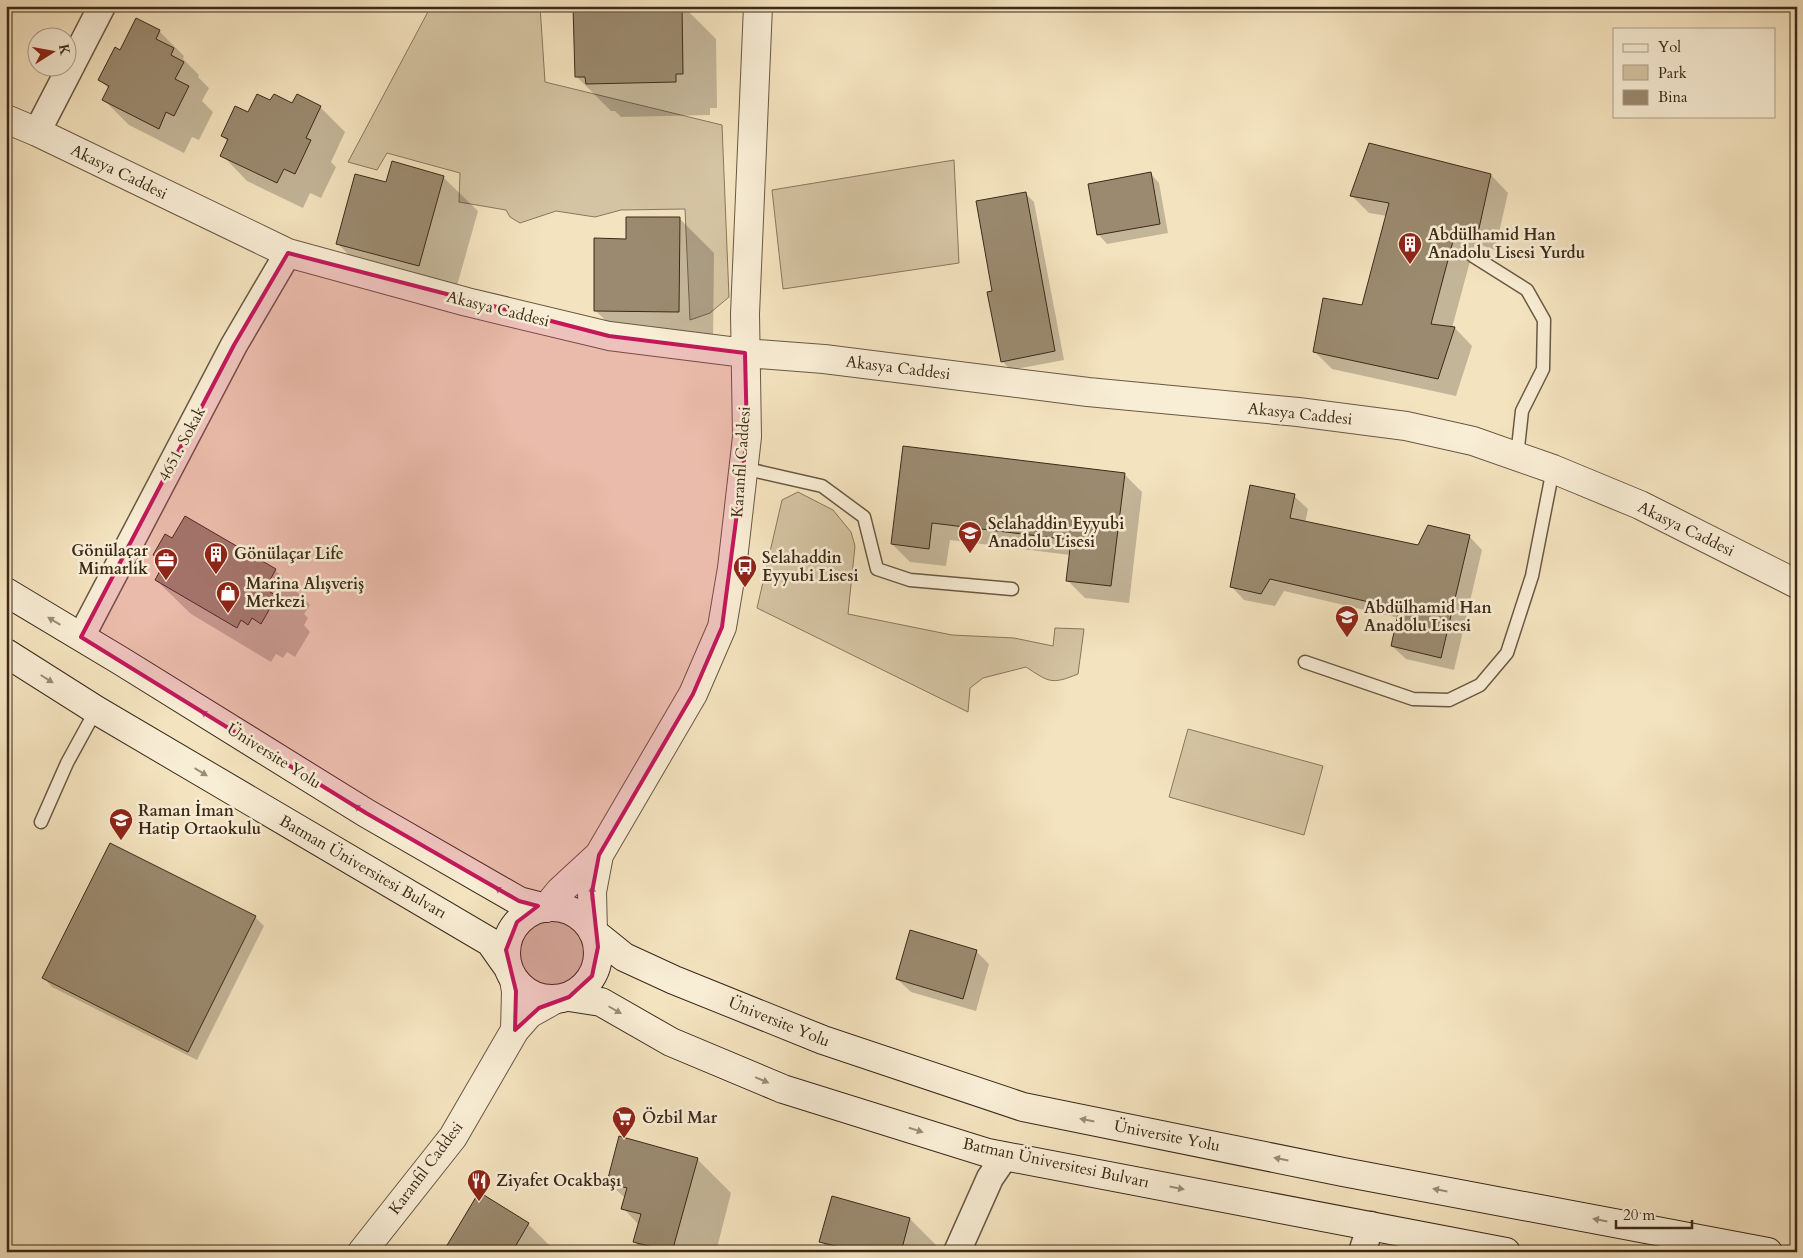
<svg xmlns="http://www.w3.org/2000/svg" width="1803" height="1258" font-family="Cardo,serif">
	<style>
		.green { fill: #d5c4a3; stroke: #88775e }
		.shadow { fill: #0003 }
		.building { fill: #9b8a6f; stroke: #3b2a19 }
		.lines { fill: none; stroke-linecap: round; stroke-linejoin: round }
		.service-casing { stroke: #695842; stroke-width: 15 }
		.minor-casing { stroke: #695842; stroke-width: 29 }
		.tertiary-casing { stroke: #695842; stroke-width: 30 }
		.secondary-casing { stroke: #3b2a19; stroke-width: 30 }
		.service { stroke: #f8edd5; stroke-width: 12 }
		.minor { stroke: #f8edd5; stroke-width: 26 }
		.tertiary { stroke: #f8edd5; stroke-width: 28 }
		.secondary { stroke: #f8edd5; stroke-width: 28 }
		.oneway { fill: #9a8c77 }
		.marked { fill: #c2185b; fill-opacity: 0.2; stroke: #c2185b; stroke-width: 4; stroke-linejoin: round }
		.labels { text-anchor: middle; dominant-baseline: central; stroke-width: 5; stroke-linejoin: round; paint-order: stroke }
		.street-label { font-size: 16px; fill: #3b2a19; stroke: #f8edd5 }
		.poi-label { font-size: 16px; font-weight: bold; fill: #3b2a19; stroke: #f8edd5; text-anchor: start }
	</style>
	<rect width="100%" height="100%" fill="#f4e3bf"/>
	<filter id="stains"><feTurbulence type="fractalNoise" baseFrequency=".004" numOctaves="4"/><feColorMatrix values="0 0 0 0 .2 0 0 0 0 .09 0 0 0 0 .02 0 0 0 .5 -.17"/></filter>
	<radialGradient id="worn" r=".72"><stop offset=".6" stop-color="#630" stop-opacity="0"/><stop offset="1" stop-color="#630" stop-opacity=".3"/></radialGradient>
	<!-- green -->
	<path class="green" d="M431 6H540L545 82 722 125 729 297 710 313 690 320 685 209 621 210 595 217 556 211 520 223 510 217 506 210 459 202 460 173 387 153 377 170 348 162Z
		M954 160 959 263 783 289 772 190Z
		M798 492 833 510 851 532 855 546 848 614 952 635 1014 638 1053 646 1055 628 1084 629 1078 674C1051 685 1049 682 1026 667L983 678 970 688 968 712 757 608 782 500Z
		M1188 729 1323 766 1304 835 1169 797Z
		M518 953a34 34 0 1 1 68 0a34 34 0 1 1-68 0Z"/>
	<!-- shadow -->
	<path class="shadow" d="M582 6H683L716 39 717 108H710V115L621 117 615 111H611L577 77Z
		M159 31 184 56 183 59 199 75 198 77 209 88 202 101 213 112 199 140 192 137 184 153 129 125 104 100 109 89 100 80 121 51Z
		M271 102 320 107 345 132 331 162 336 167 321 198 310 193 303 208 247 181 222 155 228 142 222 136 249 114Z
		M1370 144 1491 175 1508 193 1495 250 1475 243 1452 328H1455L1472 346 1456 396 1332 369 1314 351 1363 306 1387 216 1369 213 1351 195Z
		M1151 174 1159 183 1168 233 1107 244 1099 235 1090 185Z
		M443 177 478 211 453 300 372 278 337 243 387 184Z
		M1025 193 1034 202 1064 360 1011 370 1002 361 994 292Z
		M679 218 714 253 713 345 629 344 595 310 627 240Z
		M904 447 1124 474 1142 492 1129 603 1085 598 1067 580 1070 555 950 540 946 566 910 562 892 544Z
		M1294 496 1308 509 1305 523 1419 547 1469 536 1482 550 1454 670 1406 659 1392 646 1399 618 1284 591 1275 606 1244 600 1231 586Z
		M185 517 275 570 310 605 304 614 308 618 304 625 310 632 295 657 287 652 283 658 276 654 271 662 191 614 156 580 162 570 158 567 161 561 155 555 172 539Z
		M255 917 264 926 197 1060 52 987 44 978Z
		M976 951 989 964 976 1011 911 992 897 979Z
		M697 1159 731 1193 716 1252H645L635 1242 639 1225 623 1208 625 1198 608 1182Z
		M910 1219 943 1252H831L821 1241Z
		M528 1224 556 1252H444Z"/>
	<!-- building -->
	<path class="building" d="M573 6H682L683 74H676V82L586 84 585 77H575Z
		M136 18 160 30 156 39 174 48 171 55 184 62 175 79 189 86 174 116 166 112 159 129 102 100 109 86 98 80 115 47 120 50Z
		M257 94 270 100 274 94 292 103 297 94 321 106 306 138 311 140 295 174 284 169 277 183 220 156 228 139 221 136 235 106 248 112Z
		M1369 143 1491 174 1478 233 1457 226 1431 324 1455 327 1438 379 1313 352 1323 298 1362 305 1389 203 1350 196Z
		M392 161 444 176 419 266 336 244 355 174 386 182Z
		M1151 172 1160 224 1097 235 1088 184Z
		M1026 192 1055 351 1001 362 987 292 992 291 976 201Z
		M626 217H680L679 312 594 311V238L626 239Z
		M903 446 1125 473 1111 586 1066 581 1071 540 932 523 929 549 891 544Z
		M1250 485 1295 494 1290 518 1418 545 1428 525 1470 535 1441 658 1391 646 1399 609 1270 579 1261 594 1230 587Z
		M185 516 276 569 270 580 275 583 270 592 277 596 261 624 252 618 248 625 241 620 237 628 155 580 161 569 157 567 161 560 153 555 165 534 172 538Z
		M110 843 256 916 188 1052 42 978Z
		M910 930 977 950 963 999 896 979Z
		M619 1136 698 1158 672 1252 633 1242 641 1214 621 1209 627 1188 607 1182Z
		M479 1192 529 1223 512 1252H443Z
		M832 1196 910 1218 901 1252H838L840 1247 819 1242Z"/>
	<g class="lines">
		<!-- service casing -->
		<g class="service-casing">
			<path id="service" d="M1473 256 1527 290 1544 320 1543 369 1522 411 1517 457
				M743 468 822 486 864 517 877 569 910 580 1012 589
				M1305 662 1413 699 1449 700 1480 685 1507 653 1532 576 1553 469
				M41 822 67 763 96 710"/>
		</g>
		<!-- minor casing -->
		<g class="minor-casing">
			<path id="minor" d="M37 132 102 6
				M81 637 234 345 288 253
				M957 1252 990 1178 1005 1156
				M1362 1252 1371 1225"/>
		</g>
		<!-- tertiary casing -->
		<g class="tertiary-casing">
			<path id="tertiary" d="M6 119 37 132 288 253 467 302 609 336 745 353 824 359 1088 392 1298 412 1406 426 1473 441 1553 469 1640 505 1797 584
				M546 908 560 891 599 855 693 694 722 627 732 568 747 437 745 314 758 6
				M593 932 592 892 599 855
				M514 980 516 991 515 1030 529 1014 554 1000
				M362 1252 453 1137 515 1030"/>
		</g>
		<!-- secondary casing -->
		<g class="secondary-casing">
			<path id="secondary" d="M6 592 121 661 366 813 519 901 546 908
				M6 653 96 710 490 942 507 966
				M506 953a46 46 0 1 1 92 0a46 46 0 1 1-92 0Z
				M593 932 624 957 674 980 823 1040 1023 1107 1343 1172 1768 1252
				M569 997 601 1002 671 1042 783 1089 988 1153 1506 1252"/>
		</g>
		<!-- service -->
		<use href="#service" class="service"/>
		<!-- minor -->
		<use href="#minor" class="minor"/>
		<!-- tertiary -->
		<use href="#tertiary" class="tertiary"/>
		<!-- secondary -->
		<use href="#secondary" class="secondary"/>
	</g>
	<!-- one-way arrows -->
	<defs><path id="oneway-solid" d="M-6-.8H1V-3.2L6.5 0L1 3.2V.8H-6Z" transform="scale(1.25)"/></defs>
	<g class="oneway">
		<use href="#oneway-solid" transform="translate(54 621) rotate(-149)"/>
		<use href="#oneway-solid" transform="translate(47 679) rotate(32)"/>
		<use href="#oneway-solid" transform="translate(207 715) rotate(-148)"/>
		<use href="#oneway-solid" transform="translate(201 772) rotate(31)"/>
		<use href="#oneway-solid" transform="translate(360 809) rotate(-148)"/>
		<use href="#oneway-solid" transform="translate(501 891) rotate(-150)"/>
		<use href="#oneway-solid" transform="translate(592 893) rotate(-86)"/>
		<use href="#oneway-solid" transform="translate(615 1010) rotate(30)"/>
		<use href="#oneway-solid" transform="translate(762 1080) rotate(23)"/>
		<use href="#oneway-solid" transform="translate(1087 1120) rotate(-169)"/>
		<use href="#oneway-solid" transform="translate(916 1130) rotate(17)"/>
		<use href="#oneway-solid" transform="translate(1281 1159) rotate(-169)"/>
		<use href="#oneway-solid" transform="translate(1177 1188) rotate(11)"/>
		<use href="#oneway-solid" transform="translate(1440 1190) rotate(-169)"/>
		<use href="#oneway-solid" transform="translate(1600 1220) rotate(-169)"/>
	</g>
	<!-- marked area -->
	<path class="marked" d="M288 253 609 336 745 353 747 437 722 627 693 694 599 855 592 892 598 947 592 976 569 997 539 1008 515 1030 516 991 506 950 517 922 538 906 519 901 366 813 81 637 234 345Z"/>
	<!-- icons -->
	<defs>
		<g id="building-pin" transform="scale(1.25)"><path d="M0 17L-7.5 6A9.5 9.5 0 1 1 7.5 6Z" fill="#8f2418" stroke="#f8edd5"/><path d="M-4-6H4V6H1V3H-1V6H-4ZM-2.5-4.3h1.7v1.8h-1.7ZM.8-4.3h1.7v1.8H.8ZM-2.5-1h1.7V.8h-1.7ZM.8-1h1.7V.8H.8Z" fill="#fff"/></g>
		<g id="school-pin" transform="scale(1.25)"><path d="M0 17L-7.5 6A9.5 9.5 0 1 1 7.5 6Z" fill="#8f2418" stroke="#f8edd5"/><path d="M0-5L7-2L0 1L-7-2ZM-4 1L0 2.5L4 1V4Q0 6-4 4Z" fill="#fff"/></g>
		<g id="office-pin" transform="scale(1.25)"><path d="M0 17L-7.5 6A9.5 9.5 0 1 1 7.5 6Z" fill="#8f2418" stroke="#f8edd5"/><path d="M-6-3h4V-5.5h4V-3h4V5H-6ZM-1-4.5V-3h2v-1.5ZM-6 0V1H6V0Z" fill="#fff"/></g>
		<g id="bus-pin" transform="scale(1.25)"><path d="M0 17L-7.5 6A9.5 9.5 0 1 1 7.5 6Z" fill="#8f2418" stroke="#f8edd5"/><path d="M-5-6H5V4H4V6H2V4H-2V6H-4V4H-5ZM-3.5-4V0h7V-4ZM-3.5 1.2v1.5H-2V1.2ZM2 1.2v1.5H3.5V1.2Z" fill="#fff"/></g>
		<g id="shop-pin" transform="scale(1.25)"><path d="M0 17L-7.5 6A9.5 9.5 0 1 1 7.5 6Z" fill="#8f2418" stroke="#f8edd5"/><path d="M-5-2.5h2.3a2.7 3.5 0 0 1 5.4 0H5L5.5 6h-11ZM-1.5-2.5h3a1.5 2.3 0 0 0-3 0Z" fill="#fff"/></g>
		<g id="supermarket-pin" transform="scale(1.25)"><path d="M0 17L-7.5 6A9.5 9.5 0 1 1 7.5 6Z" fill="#8f2418" stroke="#f8edd5"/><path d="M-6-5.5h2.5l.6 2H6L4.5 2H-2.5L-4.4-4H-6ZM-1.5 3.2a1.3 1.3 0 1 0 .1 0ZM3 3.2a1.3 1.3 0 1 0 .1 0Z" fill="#fff"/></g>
		<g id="restaurant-pin" transform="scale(1.25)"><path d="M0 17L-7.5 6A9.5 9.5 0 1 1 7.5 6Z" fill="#8f2418" stroke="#f8edd5"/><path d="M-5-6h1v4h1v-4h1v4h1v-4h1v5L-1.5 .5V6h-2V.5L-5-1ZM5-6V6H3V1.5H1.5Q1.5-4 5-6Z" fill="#fff"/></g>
	</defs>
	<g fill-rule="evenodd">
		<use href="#building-pin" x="1410" y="244"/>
		<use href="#school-pin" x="970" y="533"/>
		<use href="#building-pin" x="216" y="554"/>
		<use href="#office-pin" x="166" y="560"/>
		<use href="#bus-pin" x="745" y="567"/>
		<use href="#shop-pin" x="228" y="593"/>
		<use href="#school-pin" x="1347" y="617"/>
		<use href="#school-pin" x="121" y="820"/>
		<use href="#supermarket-pin" x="624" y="1118"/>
		<use href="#restaurant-pin" x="479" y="1181"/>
	</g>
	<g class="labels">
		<!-- street labels -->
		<g class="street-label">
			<text transform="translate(119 172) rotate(26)">Akasya Caddesi</text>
			<text transform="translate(498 309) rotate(14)">Akasya Caddesi</text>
			<text transform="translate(898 368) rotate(7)">Akasya Caddesi</text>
			<text transform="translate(1300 414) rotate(6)">Akasya Caddesi</text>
			<text transform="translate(182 444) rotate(-62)">4651. Sokak</text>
			<text transform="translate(741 462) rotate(-86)">Karanfil Caddesi</text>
			<text transform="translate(1686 529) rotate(26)">Akasya Caddesi</text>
			<text transform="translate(274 756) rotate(32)">Üniversite Yolu</text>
			<text transform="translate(363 867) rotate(30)">Batman Üniversitesi Bulvarı</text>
			<text transform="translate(779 1022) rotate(22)">Üniversite Yolu</text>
			<text transform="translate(1167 1136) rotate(11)">Üniversite Yolu</text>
			<text transform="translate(1056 1163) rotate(12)">Batman Üniversitesi Bulvarı</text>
			<text transform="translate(426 1168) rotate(-53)">Karanfil Caddesi</text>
		</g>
		<!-- poi labels -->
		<g class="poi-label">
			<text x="1428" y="235">Abdülhamid Han<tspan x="1428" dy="18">Anadolu Lisesi Yurdu</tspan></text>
			<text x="988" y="524">Selahaddin Eyyubi<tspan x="988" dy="18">Anadolu Lisesi</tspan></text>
			<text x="148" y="551" text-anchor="end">Gönülaçar<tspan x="148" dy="18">Mimarlık</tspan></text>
			<text x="234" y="554">Gönülaçar Life</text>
			<text x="762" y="558">Selahaddin<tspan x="762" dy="18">Eyyubi Lisesi</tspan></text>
			<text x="246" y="584">Marina Alışveriş<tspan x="246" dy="18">Merkezi</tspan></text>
			<text x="1364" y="608">Abdülhamid Han<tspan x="1364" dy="18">Anadolu Lisesi</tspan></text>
			<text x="138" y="811">Raman İman<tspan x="138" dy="18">Hatip Ortaokulu</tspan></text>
			<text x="642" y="1118">Özbil Mar</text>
			<text x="496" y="1181">Ziyafet Ocakbaşı</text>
		</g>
	</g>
	<!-- margin -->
	<rect width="1803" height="1258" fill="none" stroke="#f4e3bf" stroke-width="25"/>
	<rect x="8" y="8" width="1788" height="1243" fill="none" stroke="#3b2a19" stroke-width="2.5"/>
	<rect x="12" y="12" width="1778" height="1233" fill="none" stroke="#3b2a19"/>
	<!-- legend -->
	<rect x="1613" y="28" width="162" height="90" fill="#f8edd5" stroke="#ac9f8a"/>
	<rect x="1623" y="44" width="25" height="8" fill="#f8edd5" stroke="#ac9f8a"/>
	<text x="1658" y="52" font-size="15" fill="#3b2a19">Yol</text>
	<rect x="1623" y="65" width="25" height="15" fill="#d5c4a3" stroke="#ac9f8a"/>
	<text x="1658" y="78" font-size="15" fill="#3b2a19">Park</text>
	<rect x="1623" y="90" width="25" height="15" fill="#9b8a6f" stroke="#ac9f8a"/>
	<text x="1658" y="102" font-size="15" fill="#3b2a19">Bina</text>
	<!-- north arrow -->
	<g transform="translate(52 52) rotate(79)"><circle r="24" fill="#f8edd5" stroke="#ac9f8a"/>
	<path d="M0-4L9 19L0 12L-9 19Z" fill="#8f2418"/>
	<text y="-8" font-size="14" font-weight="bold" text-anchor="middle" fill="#3b2a19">K</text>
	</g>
	<!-- scale -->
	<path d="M1616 1220v8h76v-8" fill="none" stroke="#3b2a19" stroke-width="2.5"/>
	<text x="1623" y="1220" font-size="15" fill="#3b2a19" stroke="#f8edd5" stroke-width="4" paint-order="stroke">20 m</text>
	<rect width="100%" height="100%" filter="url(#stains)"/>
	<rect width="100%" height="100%" fill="url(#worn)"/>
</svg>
